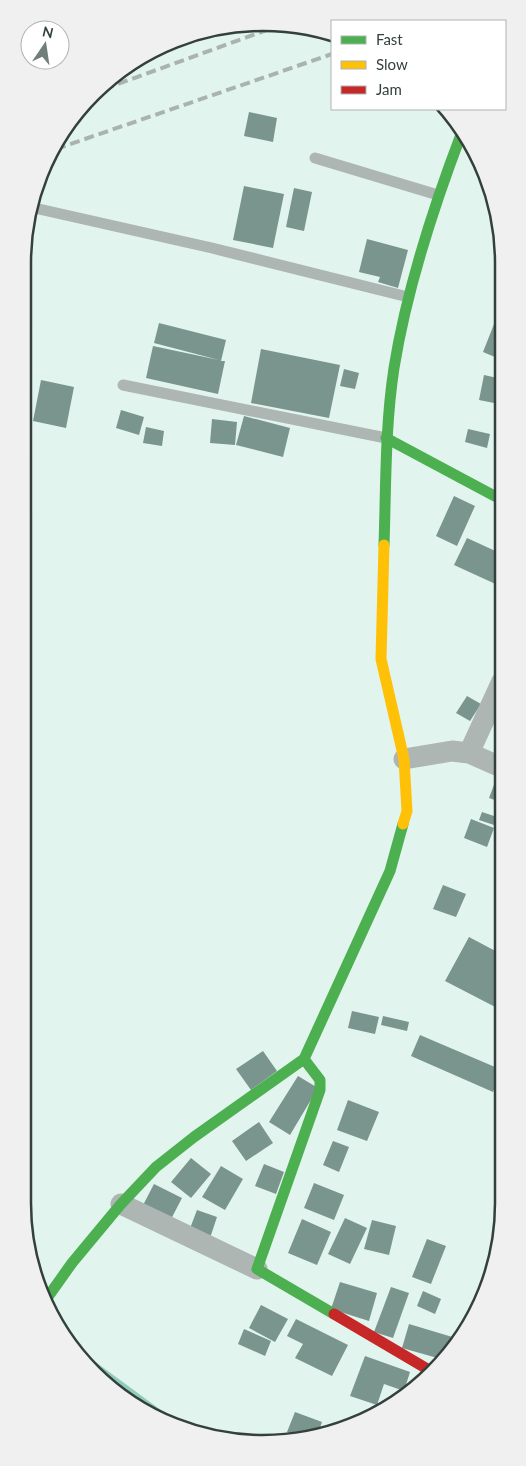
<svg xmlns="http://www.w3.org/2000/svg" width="526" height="1466" font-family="Lato,sans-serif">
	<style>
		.water { fill: #91cbbb }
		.building { fill: #7a948e }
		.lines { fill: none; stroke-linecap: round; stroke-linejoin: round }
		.lane { stroke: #adb6b2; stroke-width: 11 }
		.street { stroke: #adb6b2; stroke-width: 21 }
		.fast { stroke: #4caf50; stroke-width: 11 }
		.slow { stroke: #ffc107; stroke-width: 11 }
		.jam { stroke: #c62828; stroke-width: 11 }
		.rail { stroke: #abb3b0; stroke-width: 4; stroke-dasharray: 10 5; stroke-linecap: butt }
		.rim { fill: none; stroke: #33403c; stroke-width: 2.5 }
	</style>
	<rect width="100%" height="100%" fill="#e2f4ee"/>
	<!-- water -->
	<path class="water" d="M71 1344 184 1427 156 1419 82 1362Z"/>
	<!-- building -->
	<path class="building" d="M249 112 277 118 273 142 244 136Z
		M244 186 284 194 273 248 233 240Z
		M294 188 312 192 304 231 286 227Z
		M367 239 408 250 398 288 378 282 380 277 359 272Z
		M496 319 502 322V360L483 352Z
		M159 323 226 340 221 361H225L218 394 146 378 153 346 219 360 154 343Z
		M261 349 340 365 329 418 251 403Z
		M344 369 359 373 355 389 340 386Z
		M484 375 502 379V391L499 404 479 400Z
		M41 380 74 387 66 428 33 421Z
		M121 410 144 417 139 435 116 428Z
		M244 416 290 428 283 457 236 445Z
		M212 419 237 422 235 445 210 443Z
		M146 427 164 431 162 446 143 443Z
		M468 429 490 434 487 448 465 442Z
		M454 496 475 506 457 546 436 536Z
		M467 538 502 554V587L454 565Z
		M467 696 481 704 470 721 456 713Z
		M495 782 503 784V803L489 798Z
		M482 812 500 818 503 812V828L479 820Z
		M471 819 494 828 487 847 464 838Z
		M443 885 466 894 456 917 433 909Z
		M469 937 503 955V1011L445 981Z
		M352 1011 379 1017 375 1034 348 1028Z
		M383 1016 409 1022 407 1031 381 1025Z
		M420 1035 502 1070 493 1092 411 1056Z
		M263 1051 277 1071 251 1090 236 1069Z
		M298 1076 318 1088 290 1135 269 1122Z
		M348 1100 379 1112 367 1141 337 1130Z
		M259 1122 273 1143 246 1161 232 1141Z
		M333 1141 349 1147 339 1172 323 1165Z
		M191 1158 211 1174 191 1198 171 1182Z
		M264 1164 284 1172 276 1194 255 1186Z
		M221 1166 243 1179 225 1210 202 1197Z
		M314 1183 344 1195 334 1220 304 1208Z
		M154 1184 182 1198 169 1223 141 1209Z
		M197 1210 217 1217 210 1238 189 1231Z
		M345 1218 367 1228 350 1264 328 1254Z
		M302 1219 331 1232 317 1265 288 1253Z
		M372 1220 396 1226 389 1255 364 1249Z
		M427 1239 446 1246 431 1284 412 1277Z
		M340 1282 377 1293 369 1321 331 1309Z
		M391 1287 409 1293 393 1338 374 1332Z
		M423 1291 441 1299 435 1314 417 1306Z
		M261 1305 288 1319 275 1342 249 1328Z
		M296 1319 348 1345 332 1376 295 1358 303 1344 287 1336Z
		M409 1324 459 1339 458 1342 441 1359 402 1348Z
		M244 1329 271 1341 265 1356 238 1344Z
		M365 1356 410 1372 404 1391 384 1384 377 1405 350 1396Z
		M295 1412 322 1422 317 1436 300 1437 287 1432Z
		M324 1428 335 1431 322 1436Z"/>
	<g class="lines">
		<!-- lane -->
		<path class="lane" d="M315 158 438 195
			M30 207 212 248 408 297
			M123 385 386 438"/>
		<!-- street -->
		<path class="street" d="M469 753 502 681
			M404 759 452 751 469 753 503 768
			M121 1204 257 1269"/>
		<!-- fast -->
		<path class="fast" d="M386 438 502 500
			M384 545C386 486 385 427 394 368 407 287 433 208 462 132
			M304 1059 320 1080V1090L257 1269 334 1314
			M45 1301 72 1263 121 1204 156 1167 194 1137 304 1059 390 871 403 824"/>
		<!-- slow -->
		<path class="slow" d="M384 545 381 659 404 759 407 811 403 824"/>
		<!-- jam -->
		<path class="jam" d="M334 1314 429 1370"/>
		<!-- rail -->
		<path class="rail" d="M104 89 275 27
			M56 149 332 54"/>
	</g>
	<!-- crop -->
	<path d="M0 0H526V1466H0ZM263 31H263A232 232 0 0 1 495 263V1203A232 232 0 0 1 263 1435H263A232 232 0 0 1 31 1203V263A232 232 0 0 1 263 31Z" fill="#eff0ef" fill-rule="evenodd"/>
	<path class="rim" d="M263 31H263A232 232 0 0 1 495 263V1203A232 232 0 0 1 263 1435H263A232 232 0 0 1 31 1203V263A232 232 0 0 1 263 31Z"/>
	<!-- legend -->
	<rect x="331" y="20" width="175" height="90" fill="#ffffff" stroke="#adb3b1"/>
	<rect x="341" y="36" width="25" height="8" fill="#4caf50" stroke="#adb3b1"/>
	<text x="376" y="45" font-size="15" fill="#33403c">Fast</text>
	<rect x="341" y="61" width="25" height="8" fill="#ffc107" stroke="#adb3b1"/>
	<text x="376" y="70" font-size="15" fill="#33403c">Slow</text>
	<rect x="341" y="86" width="25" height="8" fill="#c62828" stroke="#adb3b1"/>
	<text x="376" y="95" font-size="15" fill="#33403c">Jam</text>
	<!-- north arrow -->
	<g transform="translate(45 45) rotate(13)"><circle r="24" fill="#ffffff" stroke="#adb3b1"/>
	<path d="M0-4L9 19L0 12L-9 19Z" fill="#707f7a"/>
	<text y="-8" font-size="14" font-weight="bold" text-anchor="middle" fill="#33403c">N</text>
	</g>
</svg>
